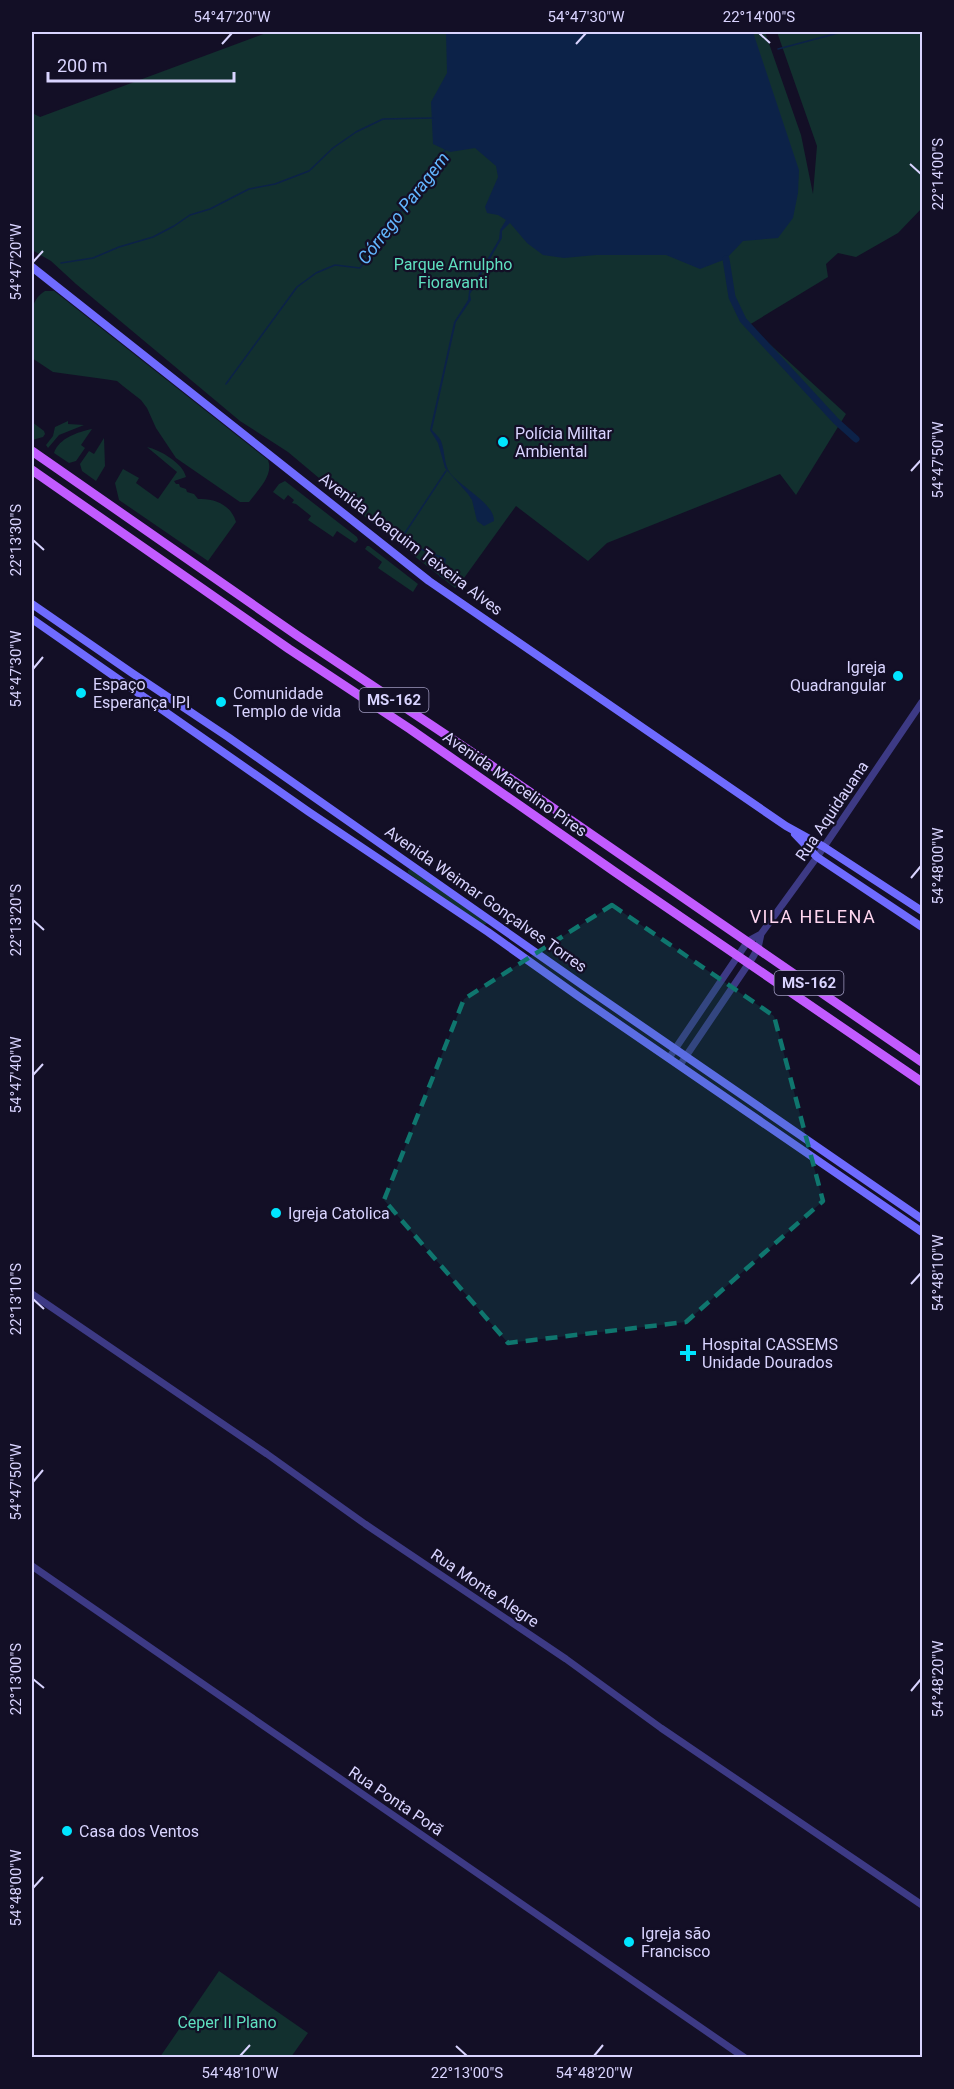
<svg xmlns="http://www.w3.org/2000/svg" width="954" height="2089" font-family="Roboto,sans-serif">
	<style>
		.green { fill: #12302f }
		.water { fill: #0c2248 }
		.lines { fill: none; stroke-linecap: round; stroke-linejoin: round }
		.stream { stroke: #0c2248; stroke-width: 1.5 }
		.canal { stroke: #0c2248; stroke-width: 7 }
		.tertiary { stroke: #3d3a85; stroke-width: 7 }
		.secondary { stroke: #6f6bff; stroke-width: 8 }
		.primary { stroke: #c25bff; stroke-width: 9 }
		.marked { fill: #0f766e; fill-opacity: 0.2; stroke: #0f766e; stroke-width: 4.5; stroke-dasharray: 12 8; stroke-linejoin: round }
		.ticks { fill: none; stroke: #d9d4ff; stroke-width: 2 }
		.poi-dot { fill: #00e5ff; stroke: #130f26; stroke-width: 2 }
		.labels { text-anchor: middle; dominant-baseline: central; stroke-width: 4.5; stroke-linejoin: round; paint-order: stroke }
		.shield { fill: #130f26; stroke: #9e99be; stroke-width: 1.5 }
		.shield-label { font-size: 15px; font-weight: bold; fill: #d9d4ff }
		.park-label { font-size: 16px; fill: #5fe0c0; stroke: #130f26 }
		.poi-label { font-size: 16px; fill: #d9d4ff; stroke: #130f26; text-anchor: start }
		.street-label { font-size: 16px; fill: #d9d4ff; stroke: #130f26 }
		.water-label { font-size: 18px; font-style: italic; fill: #62b6ff; stroke: #130f26 }
		.neighbourhood-label { font-size: 18px; letter-spacing: 1.5px; fill: #ffd6f0; stroke: #130f26 }
		.neatline { fill: none; stroke: #d9d4ff; stroke-width: 2 }
		.ticks-label { font-size: 15px; text-anchor: middle; fill: #d9d4ff }
	</style>
	<rect width="100%" height="100%" fill="#130f26"/>
	<!-- green -->
	<path class="green" d="M269 32H765L801 135 813 194 817 146 777 32H922V208L898 233 856 257 838 253 826 264 828 277 749 325 846 414 796 495 780 474 607 543 588 561 516 506 459 585 455 588 381 530 288 452 240 421 76 284 51 261 32 250V113L40 117Z
		M45 291H54L63 298 268 460C274 475 258 490 249 502H240L176 458 156 428 147 408 141 400 123 386 117 381 104 379 53 372 32 358C31 338 24 303 45 291Z
		M68 421V424L84 425 59 435 48 448 46 445 53 436 55 427Z
		M32 422 44 431 45 434 43 437 32 440Z
		M92 429 81 445 85 448 76 461 69 463 54 453C59 438 78 432 92 429Z
		M104 438 105 466 96 481 82 471 80 464 89 451 94 454Z
		M147 447C160 450 183 463 186 477L174 481 176 484H179L180 487 186 489 187 492 194 494 198 499C215 498 231 505 236 522L208 561 119 500 115 483 123 469 139 478 136 483 158 499 177 472Z
		M285 481 357 537 358 540 355 543 337 531 333 537 308 520 311 516 296 504 292 503 294 500 288 495 284 500 273 492 279 484Z
		M367 546H369L418 584 413 592 378 568 382 562 365 549Z
		M411 869 487 923 486 924 483 925 408 873V870Z
		M219 1971 308 2033 291 2057H160Z"/>
	<!-- water -->
	<path class="water" d="M446 32H753L799 170 798 193 793 218 778 238 743 241 726 259 700 269 666 255H596L564 258 543 255 527 243 510 223 502 231V238L470 294 471 300 456 322 432 430C435 433 439 437 441 441 445 451 444 465 450 473 461 487 495 504 494 521L484 526 477 521 472 500 468 494 445 468 438 443 430 430 454 322 468 300 469 291 499 239 500 230 506 220 498 215 487 213 485 207 498 177 496 166 475 148 450 152 433 144 431 102 447 73Z"/>
	<g class="lines">
		<!-- stream -->
		<path class="stream" d="M778 49 842 32
			M61 263 93 258 119 247 153 237 174 226 190 215 210 209 249 189 275 184 309 171 333 148 356 132 383 119 433 118
			M226 384 297 287 316 273 335 265 360 268 445 150
			M440 576 444 571 445 559 411 545 403 536 446 471"/>
		<!-- canal -->
		<path class="canal" d="M726 259 732 297 743 320 836 421 856 439"/>
		<!-- tertiary -->
		<path class="tertiary" d="M669 1058 748 941 761 934
			M680 1065 753 957 758 948 761 934 817 857 922 702
			M32 1294 267 1454 365 1524 566 1659 661 1728 922 1905
			M32 1566 745 2058"/>
		<!-- secondary -->
		<path class="secondary" d="M32 267 429 581 786 826 824 847 922 911
			M32 604 132 673 228 737 585 987 922 1219
			M32 619 309 812 488 932 578 996 922 1232
			M795 834 817 857 922 927"/>
		<!-- primary -->
		<path class="primary" d="M32 451 298 636 479 757 922 1062
			M32 470 289 649 410 729 615 872 922 1082"/>
	</g>
	<!-- marked area -->
	<path class="marked" d="M612 905 774 1016 823 1201 686 1322 508 1343 384 1200 464 999Z"/>
	<!-- ticks -->
	<path class="ticks" d="M759 33 770 43M222 44 232 33M576 44 586 33M910 164 921 174M33 262 43 251M911 471 921 460M33 540 44 550M33 669 43 657M911 878 921 866M33 920 44 930M33 1075 43 1064M911 1284 921 1273M33 1299 44 1309M33 1482 43 1470M33 1679 44 1688M911 1691 921 1679M33 1888 43 1877M456 2046 467 2056M240 2056 250 2045M594 2056 603 2045"/>
	<!-- markers -->
	<g class="poi-dot">
		<circle cx="503" cy="442" r="6"/>
		<circle cx="898" cy="676" r="6"/>
		<circle cx="81" cy="693" r="6"/>
		<circle cx="221" cy="702" r="6"/>
		<circle cx="276" cy="1213" r="6"/>
		<path d="M685 1344h6v6h6v6h-6v6h-6v-6h-6v-6h6z"/>
		<circle cx="67" cy="1831" r="6"/>
		<circle cx="629" cy="1942" r="6"/>
	</g>
	<g class="labels">
		<!-- shield labels -->
		<g class="shield">
			<rect x="359.5" y="688" width="69" height="24" rx="4.5"/>
			<rect x="774.5" y="971" width="69" height="24" rx="4.5"/>
		</g>
		<g class="shield-label">
			<text x="394" y="700">MS-162</text>
			<text x="809" y="983">MS-162</text>
		</g>
		<!-- park labels -->
		<g class="park-label">
			<text x="453" y="264">Parque Arnulpho<tspan x="453" dy="18">Fioravanti</tspan></text>
			<text x="227" y="2022">Ceper II Plano</text>
		</g>
		<!-- poi labels -->
		<g class="poi-label">
			<text x="515" y="433">Polícia Militar<tspan x="515" dy="18">Ambiental</tspan></text>
			<text x="886" y="667" text-anchor="end">Igreja<tspan x="886" dy="18">Quadrangular</tspan></text>
			<text x="93" y="684">Espaço<tspan x="93" dy="18">Esperança IPI</tspan></text>
			<text x="233" y="693">Comunidade<tspan x="233" dy="18">Templo de vida</tspan></text>
			<text x="288" y="1213">Igreja Catolica</text>
			<text x="702" y="1344">Hospital CASSEMS<tspan x="702" dy="18">Unidade Dourados</tspan></text>
			<text x="79" y="1831">Casa dos Ventos</text>
			<text x="641" y="1933">Igreja são<tspan x="641" dy="18">Francisco</tspan></text>
		</g>
		<!-- street labels -->
		<g class="street-label">
			<text transform="translate(411 544) rotate(37)">Avenida Joaquim Teixeira Alves</text>
			<text transform="translate(515 784) rotate(35)">Avenida Marcelino Pires</text>
			<text transform="translate(832 811) rotate(-56)">Rua Aquidauana</text>
			<text transform="translate(486 899) rotate(35)">Avenida Weimar Gonçalves Torres</text>
			<text transform="translate(485 1588) rotate(34)">Rua Monte Alegre</text>
			<text transform="translate(396 1801) rotate(34)">Rua Ponta Porã</text>
		</g>
		<!-- water labels -->
		<g class="water-label">
			<text transform="translate(403 208) rotate(-52)">Córrego Paragem</text>
		</g>
		<!-- neighbourhood labels -->
		<g class="neighbourhood-label">
			<text x="813" y="916">VILA HELENA</text>
		</g>
	</g>
	<!-- border -->
	<rect width="954" height="2089" fill="none" stroke="#130f26" stroke-width="66"/>
	<!-- scale -->
	<path d="M48 72v9h186v-9" fill="none" stroke="#d9d4ff" stroke-width="3"/>
	<text x="57" y="72" font-size="18" fill="#d9d4ff" stroke="#130f26" stroke-width="4.5" paint-order="stroke">200 m</text>
	<rect x="33" y="33" width="888" height="2023" class="neatline"/>
	<g class="ticks-label">
		<text x="232" y="22">54°47'20"W</text>
		<text x="586" y="22">54°47'30"W</text>
		<text x="759" y="22">22°14'00"S</text>
		<text transform="translate(938 174) rotate(-90)" y="5">22°14'00"S</text>
		<text transform="translate(16 262) rotate(-90)" y="5">54°47'20"W</text>
		<text transform="translate(938 460) rotate(-90)" y="5">54°47'50"W</text>
		<text transform="translate(16 540) rotate(-90)" y="5">22°13'30"S</text>
		<text transform="translate(16 669) rotate(-90)" y="5">54°47'30"W</text>
		<text transform="translate(938 866) rotate(-90)" y="5">54°48'00"W</text>
		<text transform="translate(16 920) rotate(-90)" y="5">22°13'20"S</text>
		<text transform="translate(16 1075) rotate(-90)" y="5">54°47'40"W</text>
		<text transform="translate(938 1273) rotate(-90)" y="5">54°48'10"W</text>
		<text transform="translate(16 1299) rotate(-90)" y="5">22°13'10"S</text>
		<text transform="translate(16 1482) rotate(-90)" y="5">54°47'50"W</text>
		<text transform="translate(16 1679) rotate(-90)" y="5">22°13'00"S</text>
		<text transform="translate(938 1679) rotate(-90)" y="5">54°48'20"W</text>
		<text transform="translate(16 1888) rotate(-90)" y="5">54°48'00"W</text>
		<text x="240" y="2078">54°48'10"W</text>
		<text x="467" y="2078">22°13'00"S</text>
		<text x="594" y="2078">54°48'20"W</text>
	</g>
</svg>
